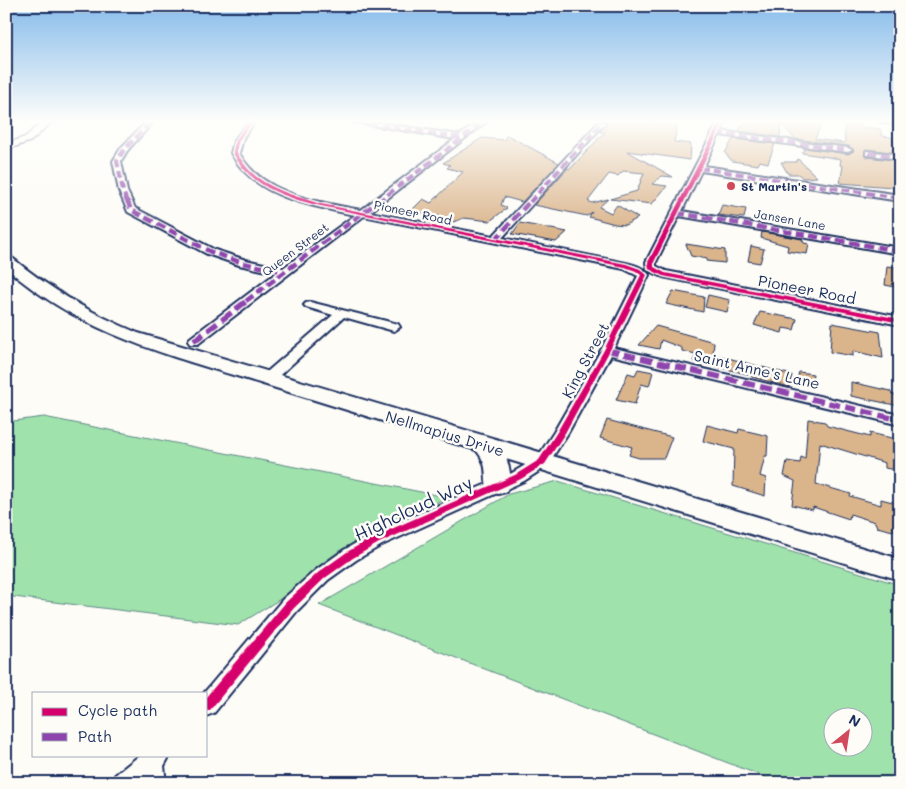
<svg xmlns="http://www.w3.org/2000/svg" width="906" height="789" font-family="Mali,sans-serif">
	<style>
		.green { fill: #a0e2ac; stroke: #5e8885; fill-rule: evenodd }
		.building { fill: #dab48b; stroke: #1b2f5e }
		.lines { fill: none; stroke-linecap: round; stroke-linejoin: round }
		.minor-casing { stroke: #1b2f5e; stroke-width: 4 }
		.tertiary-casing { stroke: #1b2f5e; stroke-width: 3 }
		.secondary-casing { stroke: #1b2f5e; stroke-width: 4 }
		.minor { fill: #fdfcf7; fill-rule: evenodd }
		.tertiary { fill: #fdfcf7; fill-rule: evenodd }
		.secondary { fill: #fdfcf7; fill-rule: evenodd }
		.quiet-far2 { stroke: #8e44ad; stroke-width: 4; stroke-dasharray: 8 4; stroke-linecap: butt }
		.quiet-far1 { stroke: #8e44ad; stroke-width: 4.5; stroke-dasharray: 9 4.5; stroke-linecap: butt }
		.quiet { stroke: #8e44ad; stroke-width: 5.5; stroke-dasharray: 12 5.5; stroke-linecap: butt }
		.cycleway-casing { stroke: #fdfcf7; stroke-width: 3 }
		.cycleway { fill: #d6006c; fill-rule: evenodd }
		.poi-dot { fill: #d1495b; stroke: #fdfcf7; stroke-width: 2 }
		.labels { text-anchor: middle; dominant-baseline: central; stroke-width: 5; stroke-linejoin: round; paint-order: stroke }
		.far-poi-label { font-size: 12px; font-weight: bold; fill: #1b2f5e; stroke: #fdfcf7; text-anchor: start }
		.far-street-label { font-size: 12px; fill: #1b2f5e; stroke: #fdfcf7 }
		.street-label { font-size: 15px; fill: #1b2f5e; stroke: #fdfcf7 }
		.near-street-label { font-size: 18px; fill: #1b2f5e; stroke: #fdfcf7 }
	</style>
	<rect width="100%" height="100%" fill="#fdfcf7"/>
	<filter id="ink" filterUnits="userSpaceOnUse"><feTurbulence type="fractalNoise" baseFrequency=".02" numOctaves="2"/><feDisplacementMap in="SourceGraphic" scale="10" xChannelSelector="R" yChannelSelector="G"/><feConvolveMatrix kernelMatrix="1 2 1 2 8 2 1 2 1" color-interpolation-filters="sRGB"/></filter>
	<g filter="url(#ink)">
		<!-- green -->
		<path class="green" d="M44 417 446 497 238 625 6 596V422Z
			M558 481 900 585V783H780L319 605 509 494ZM834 716H864V746H834Z"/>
		<!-- building -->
		<path class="building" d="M608 122H677L674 126H677L674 142 691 144 690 160 627 151 673 177 662 176 652 184 667 186 652 204 610 199 637 191 644 173 623 171 618 176 609 174 588 201 592 203 608 199 599 207 611 213 617 205 638 218 625 225 615 224 589 217 592 212 587 216 534 205 568 168 570 169 605 132H600Z
			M745 122H822L815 139 845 143 844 124H857L862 127 880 129 882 136 891 137 900 153 866 149 864 155 866 157 900 161V168H895L893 187 840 183 843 166 840 165 841 159 802 153 805 148 848 154 854 151 849 146 795 139 781 124 780 137 738 131Z
			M507 135 559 163 522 202 504 197 501 205 507 208 490 221 464 218 453 222 449 218 411 211 423 199 431 203 463 172 447 168 450 165 443 163 482 138 504 140Z
			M733 139 775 144 768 163 760 161 758 165 732 161 725 153Z
			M798 159 817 177 803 178 798 174H788L781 162H796Z
			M722 205 746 209 744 218 718 215Z
			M520 223 567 232 556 242 512 234Z
			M762 232 802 239 804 243 809 244 807 254 787 251 788 246 761 238Z
			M686 244 725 250V263L706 261 707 259 691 256Z
			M751 246 764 249 760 263 748 261Z
			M887 266 900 268V288L885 285Z
			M673 291 704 297 703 312 666 304Z
			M708 295 730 300 727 312 705 307Z
			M760 312 797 319 794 330 783 328 782 333 754 325Z
			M832 323 880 332 883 358 853 351V356L830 352Z
			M656 326 714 342 713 354 792 375 789 387 752 377 751 375 693 361 696 354 682 351V348L661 340 659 349 639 345Z
			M638 369 653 372 649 386 641 384 635 404 616 400 628 373 635 375Z
			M799 372 813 374 811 385 796 382Z
			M851 382 890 391 892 394 900 397V406L851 396Z
			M808 419 825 422 827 426 870 437V433L900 440V471L885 468V463L820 443 816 484 851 494 850 496 881 505V499L900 504V527L893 525V531L877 527 875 522 850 514 849 519 813 507V510L792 505 795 481 784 476 787 461 800 463 801 457 805 459Z
			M607 420 672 437 664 458H639L629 455 632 447 600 438Z
			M707 425 738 433 739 429 768 436 767 456H765L760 476 766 478 765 496 733 486 734 449 703 441Z"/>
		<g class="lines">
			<!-- minor casing -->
			<g class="minor-casing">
				<path id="minor" d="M146 122H153L127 151 121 161 127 191 135 208 215 250 246 260 283 268 355 215C309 205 255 198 231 153L234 141 248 122H255L244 136 239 153C262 195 318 202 361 210L455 139 354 122H373L460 135 478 122H486L370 212 493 236 599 122H606L502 238 626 263C635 265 643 267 649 275L614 348 900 415V425L611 355 568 433 547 466 524 481 382 545 356 560 328 580 297 611 214 713 206 716V693H204L283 599 316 570 344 550 370 535 512 473 537 458 554 432 601 350 638 276 624 269 364 216 198 344H190L188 341 190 338 276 273 239 265 207 254 128 212 119 191 113 161 121 148Z
					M718 122H725L721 131 848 148 852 150 848 152 719 135 704 166 900 195V201L701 171 682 211 900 248V254L679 216 656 262V266L666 271 900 317V325L663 277 647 270 646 262Z
					M881 122H900V126Z
					M866 151 900 155V159L869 155H866Z
					M310 302 398 324 400 327 394 331 344 317 271 383H261L259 380 261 377 333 315 306 307 304 305 306 303Z
					M140 755H170L164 766 166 783H112L115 775Z"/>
			</g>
			<!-- tertiary casing -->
			<g class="tertiary-casing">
				<path id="tertiary" d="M42 122H52L31 141 6 150V144L25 137Z"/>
			</g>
			<!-- secondary casing -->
			<g class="secondary-casing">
				<path id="secondary" d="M6 255 11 257C50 289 91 314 138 333L900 559V580L506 459C511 470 512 481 506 492L498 494 490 492C481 478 492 469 476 450 405 428 334 406 263 384 168 355 83 335 6 268Z"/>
			</g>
			<!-- minor -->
			<use href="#minor" class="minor"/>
			<!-- tertiary -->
			<use href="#tertiary" class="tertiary"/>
			<!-- secondary -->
			<use href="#secondary" class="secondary"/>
			<!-- quiet-far2 -->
			<path class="quiet-far2" d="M357 122 462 138
				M884 122 900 124
				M717 133 848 150
				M869 153 900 157
				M700 168 900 198
				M127 202 123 191 117 161 124 150 150 122
				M378 202 483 122
				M530 202 603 122"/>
			<!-- quiet-far1 -->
			<path class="quiet-far1" d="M127 200 131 210 211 252 243 263 285 272
				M677 213 900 251
				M495 240 531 200
				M246 301 380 200"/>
			<!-- quiet -->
			<path class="quiet" d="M194 341 248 300
				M607 350 900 420"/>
			<!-- cycleway casing -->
			<g class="cycleway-casing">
				<path id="cycleway" d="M249 122H254C247 129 235 141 237 152 237 154 240 158 241 159 256 186 294 196 321 204L626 264 640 269 647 275 610 350 565 433 545 464 521 479 379 543 353 558 325 578 294 608 210 710 206 711V697L286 602 319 572 347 552 373 537 515 475 539 460 557 432 604 350 641 275 636 271 625 267 321 206C285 197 251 187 233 153 234 141 241 131 249 122Z
					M720 122H724L654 262V267L665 273 900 319V323L663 276 649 269 648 262Z"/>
			</g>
			<!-- cycleway -->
			<use href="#cycleway" class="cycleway"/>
		</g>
	</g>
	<!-- sky -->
	<linearGradient id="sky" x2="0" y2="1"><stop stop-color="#86bbeb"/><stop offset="0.52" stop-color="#fefefb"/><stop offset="1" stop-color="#fefefb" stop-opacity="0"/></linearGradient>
	<rect width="906" height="233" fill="url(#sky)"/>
	<!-- markers -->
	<circle class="poi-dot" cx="731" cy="186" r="5"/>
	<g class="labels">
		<!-- far-poi labels -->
		<g class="far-poi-label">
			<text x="741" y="186">St Martin's</text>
		</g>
		<!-- far-street labels -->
		<g class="far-street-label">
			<text transform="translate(413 212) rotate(12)">Pioneer Road</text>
			<text transform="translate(790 219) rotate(10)">Jansen Lane</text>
			<text transform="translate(295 249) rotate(-37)">Queen Street</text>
		</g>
		<!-- street labels -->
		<g class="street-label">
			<text transform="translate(807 289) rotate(11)">Pioneer Road</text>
			<text transform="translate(585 360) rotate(-62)">King Street</text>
			<text transform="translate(757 369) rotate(13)">Saint Anne's Lane</text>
			<text transform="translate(445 433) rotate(17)">Nellmapius Drive</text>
		</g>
		<!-- near-street labels -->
		<g class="near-street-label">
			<text transform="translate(413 508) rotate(-25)">Highcloud Way</text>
		</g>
	</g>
	<!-- margin -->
	<rect width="906" height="789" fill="none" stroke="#fdfcf7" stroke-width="25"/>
	<rect x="12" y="12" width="881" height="764" fill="none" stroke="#1b2f5e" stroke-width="2" filter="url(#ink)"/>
	<!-- legend -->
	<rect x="32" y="692" width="175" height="65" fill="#fdfcf7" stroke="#a3aaba"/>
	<rect x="42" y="708" width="25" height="8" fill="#d6006c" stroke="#a3aaba"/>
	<text x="78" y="716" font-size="15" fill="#1b2f5e">Cycle path</text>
	<rect x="42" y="733" width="25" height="8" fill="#8e44ad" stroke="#a3aaba"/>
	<text x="78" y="742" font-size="15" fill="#1b2f5e">Path</text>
	<!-- north arrow -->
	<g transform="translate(848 732) rotate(30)"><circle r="24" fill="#fdfcf7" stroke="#a3aaba"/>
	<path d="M0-4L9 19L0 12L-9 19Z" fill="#d1495b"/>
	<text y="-8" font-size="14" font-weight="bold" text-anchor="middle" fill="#1b2f5e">N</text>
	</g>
</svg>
